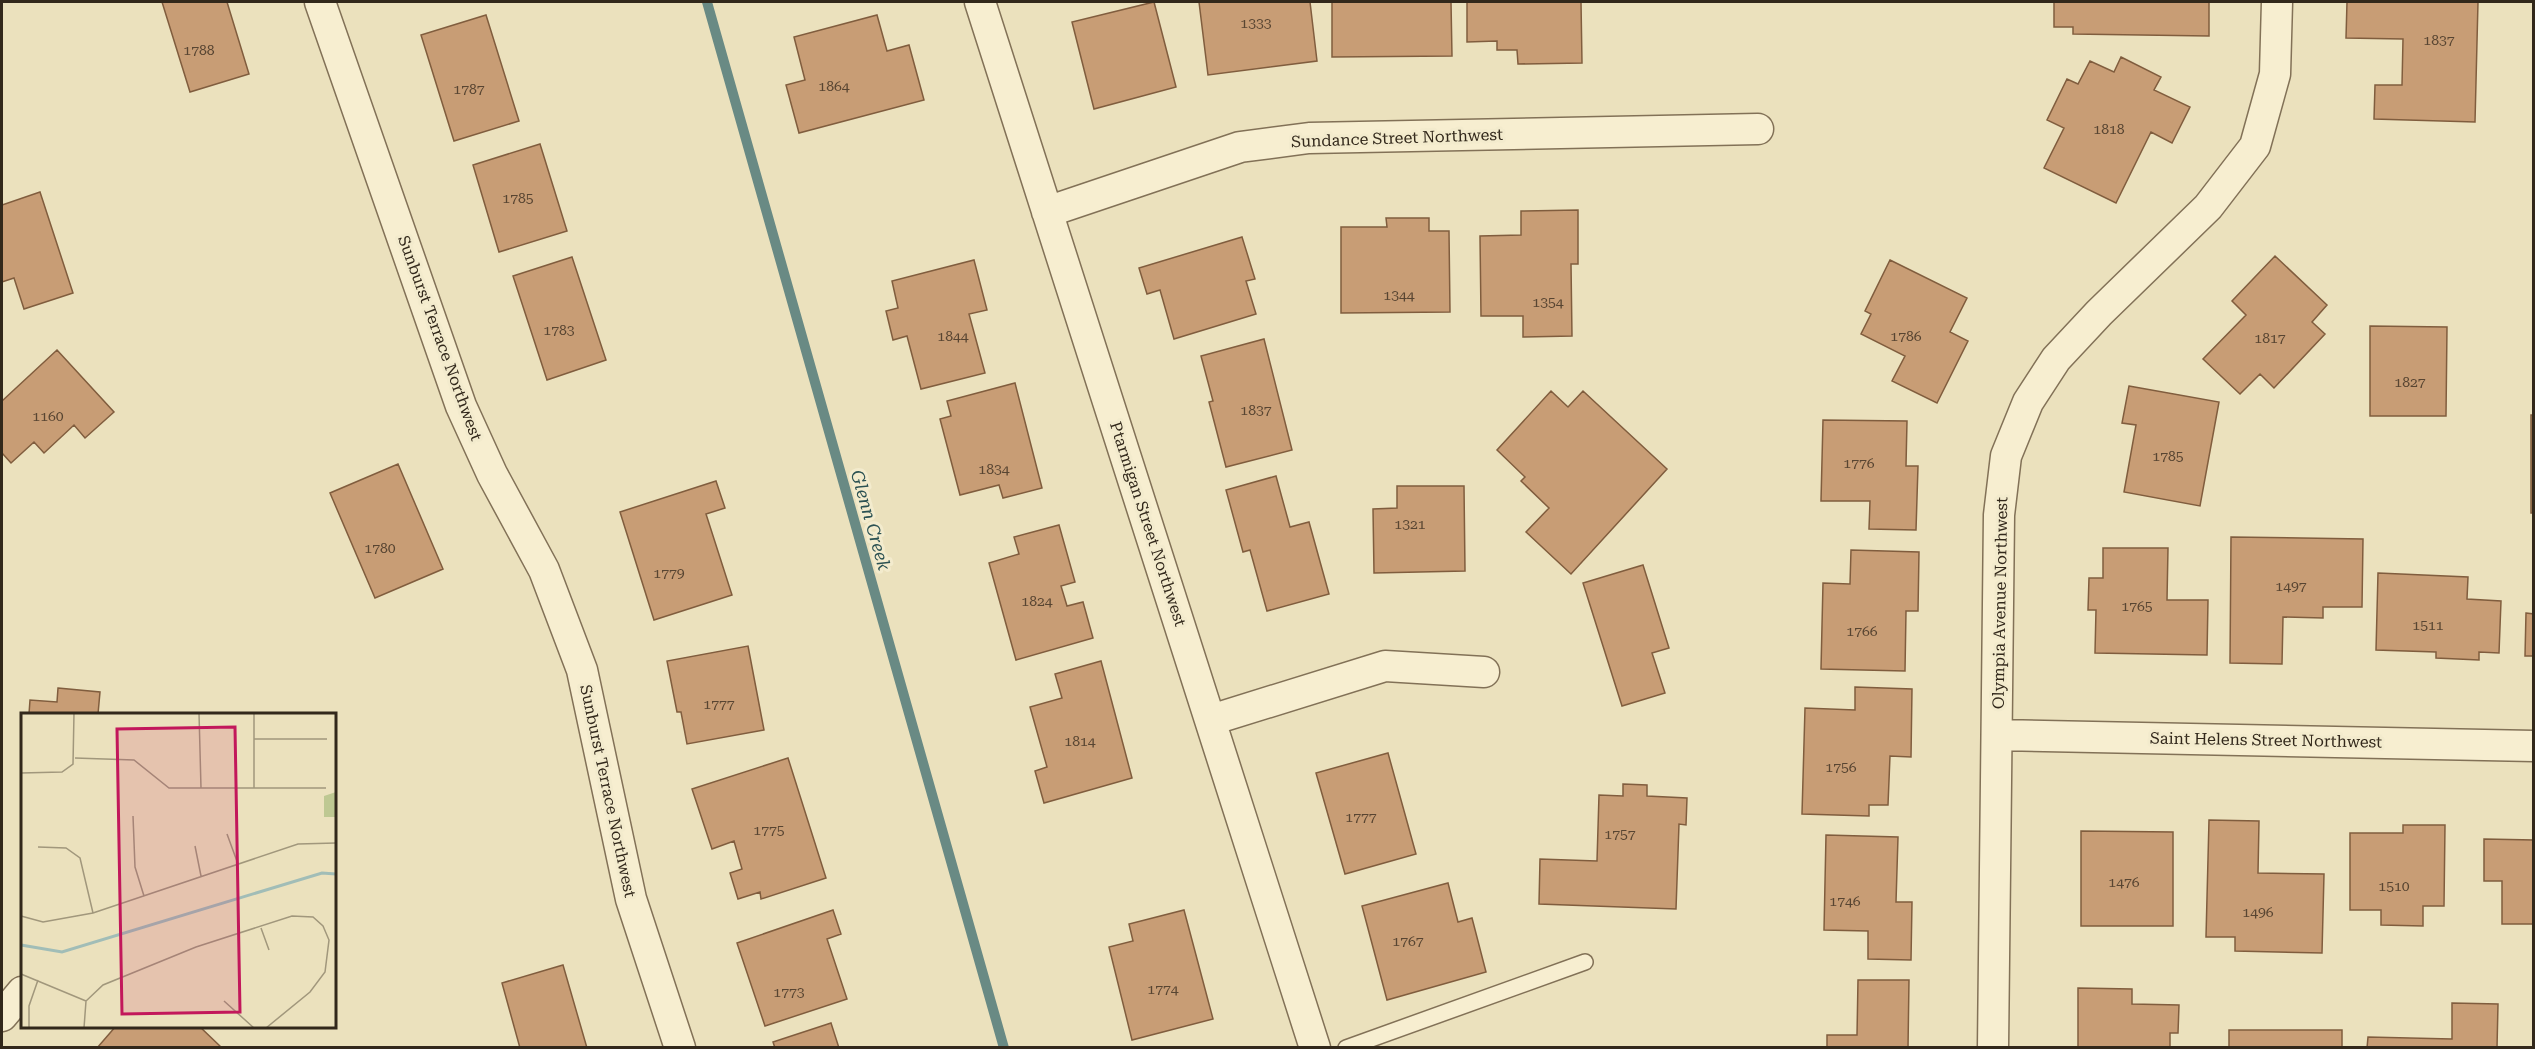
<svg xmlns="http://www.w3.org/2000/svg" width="2535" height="1049" font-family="'Roboto Serif',serif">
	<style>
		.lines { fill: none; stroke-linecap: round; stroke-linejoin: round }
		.stream { stroke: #698a84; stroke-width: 10 }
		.building { fill: #c89d75; stroke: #805d3e; stroke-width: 1.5 }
		.lane-casing { stroke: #827157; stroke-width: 18 }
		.street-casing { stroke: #827157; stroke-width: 33 }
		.lane { stroke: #f7eed0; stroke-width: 15 }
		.street { stroke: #f7eed0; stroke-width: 30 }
		.labels { text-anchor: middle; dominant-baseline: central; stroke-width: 6; stroke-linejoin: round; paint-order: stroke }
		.number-label { font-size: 14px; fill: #584532 }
		.street-label { font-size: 16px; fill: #32281b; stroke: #f3ebcd }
		.water-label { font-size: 18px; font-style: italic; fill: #2b5152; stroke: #f3ebcd }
		.inset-river { fill: none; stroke: #a1bdb7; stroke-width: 3 }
		.inset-road { fill: none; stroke: #a1977c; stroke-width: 1.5 }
		.view { fill: #c2185b; fill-opacity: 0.15; stroke: #c2185b; stroke-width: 3 }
		.inset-edge { fill: none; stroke: #32281b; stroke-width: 3 }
	</style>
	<rect width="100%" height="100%" fill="#ebe1bd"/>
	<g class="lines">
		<!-- stream -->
		<path class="stream" d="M707 2 1004 1048"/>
	</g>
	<!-- building -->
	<path class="building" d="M162 2H227L249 74 190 92Z
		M1154 2 1176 87 1094 109 1072 22Z
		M1199 2H1310L1317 61 1208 75Z
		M1332 2H1451L1452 56 1332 57Z
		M1467 2H1581L1582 63 1518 64 1517 50H1497V41L1467 42Z
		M2054 2H2209V36L2073 34V27H2054Z
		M2347 2H2478L2475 122 2374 119 2375 85H2402L2403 39 2346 38Z
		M486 15 519 121 454 141 421 35Z
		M877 15 887 51 909 45 924 100 799 133 786 85 805 80 794 37Z
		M2121 57 2161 77 2154 90 2190 107 2172 143 2151 132 2116 203 2044 168 2064 128 2047 120 2067 79 2078 84 2090 61 2114 72Z
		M540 144 567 231 499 252 473 165Z
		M40 192 73 293 24 309 14 278 2 282V205Z
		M1578 210V264H1571L1572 336 1523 337V316H1481L1480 236 1521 235V211Z
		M1386 218H1429V231H1449L1450 312 1341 313V227H1387Z
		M1242 237 1255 279 1246 281 1256 314 1174 339 1160 290 1147 294 1139 268Z
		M2275 256 2327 305 2312 322 2325 334 2274 388 2260 374 2240 394 2203 359 2246 315 2232 301Z
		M572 257 606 360 547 380 513 276Z
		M974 260 987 310 969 314 985 373 921 389 907 336 893 340 886 311 898 308 892 281Z
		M1890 260 1967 298 1950 332 1968 341 1937 403 1892 381 1905 356 1861 334 1871 314 1865 311Z
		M2370 326 2447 327 2446 416H2370Z
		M1264 339 1292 450 1226 467 1209 402 1213 401 1201 356Z
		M57 350 114 412 85 438 74 425 44 453 34 442 11 463 2 453V401Z
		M1015 383 1042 488 1003 498 999 485 960 495 940 419 951 416 947 401Z
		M2129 386 2219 402 2200 506 2124 492 2136 425 2122 423Z
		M1551 391 1568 407 1583 391 1667 469 1571 574 1526 532 1549 508 1521 481 1525 477 1497 450Z
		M2531 415H2534V513H2531Z
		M1823 420 1907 421 1906 466H1918L1916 530 1869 529 1870 501H1821Z
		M398 464 443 569 375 598 330 493Z
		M1276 476 1290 527 1309 522 1329 594 1267 611 1250 550 1243 552 1226 490Z
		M716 481 725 508 706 514 732 595 654 620 620 512Z
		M1397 486H1464L1465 571 1374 573 1373 509 1397 508Z
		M1059 525 1075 582 1061 586 1067 606 1083 602 1093 638 1016 660 989 563 1019 554 1014 537Z
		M2231 537 2363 539 2362 607H2323V618L2283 617 2282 664 2230 663Z
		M2103 548H2168L2167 600H2208L2207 655 2095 653 2096 610H2088L2089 578H2103Z
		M1851 550 1919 552 1918 611H1906L1905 671 1821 669 1823 583 1850 584Z
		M1643 565 1669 648 1652 653 1665 693 1622 706 1583 583Z
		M2378 573 2468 577 2467 599 2501 601 2499 653 2479 652V660L2436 658V652L2376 650Z
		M2526 613 2534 614V656H2525Z
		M748 646 764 730 687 744 681 712H677L667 661Z
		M1101 661 1132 778 1044 803 1035 771 1047 767 1030 707 1062 698 1055 674Z
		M1855 687 1912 689 1911 757 1890 756 1888 805H1869V816L1802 814 1805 708 1855 710Z
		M58 688 100 692 98 714H29L30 700 57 702Z
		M1388 753 1416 854 1345 874 1316 773Z
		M788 758 826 878 761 899 760 892 738 899 730 873 742 869 734 841 712 849 692 789Z
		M1623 784 1647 785V796L1687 798 1686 825 1679 824 1676 909 1539 904 1540 859 1597 861 1599 795 1623 796Z
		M2209 820 2259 821 2258 873 2324 874 2322 953 2235 951V937H2206Z
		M2403 825H2445L2444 906H2423V926L2381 925V910H2350V833H2403Z
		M2081 831 2173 832V926H2081Z
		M1826 835 1898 837 1896 902H1912L1911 960 1868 959V931L1824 930Z
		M2484 839 2534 840V924H2502V881H2484Z
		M1448 883 1458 922 1472 918 1486 972 1387 1000 1362 906Z
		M833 910 841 934 827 939 847 999 765 1026 737 943Z
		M1184 910 1213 1019 1132 1040 1109 947 1133 941 1129 924Z
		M563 965 587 1048H520L502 983Z
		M1858 980H1909L1908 1048H1827V1035H1857Z
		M2078 988 2132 989V1004L2179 1005 2178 1033H2170V1048H2078Z
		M2452 1003 2498 1004 2497 1048H2367L2368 1037 2452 1039Z
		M831 1023 839 1048H775L773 1042Z
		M116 1026H199L222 1048H97Z
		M2229 1030H2342V1048H2229Z"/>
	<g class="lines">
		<!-- lane casing -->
		<g class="lane-casing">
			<path id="lane" d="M1346 1048 1585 962"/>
		</g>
		<!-- street casing -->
		<g class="street-casing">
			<path id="street" d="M320 2 461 406 492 474 544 570 582 670 631 899 680 1048
				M980 2 1315 1048
				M1047 212 1240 147 1309 138 1758 129
				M1211 720 1385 666 1484 672
				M1998 735 2534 746
				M2 1016 22 992
				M1993 1048 1999 515 2006 456 2028 402 2056 359 2099 313 2208 207 2255 146 2275 74 2277 2"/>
		</g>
		<!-- lane -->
		<use href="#lane" class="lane"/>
		<!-- street -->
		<use href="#street" class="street"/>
	</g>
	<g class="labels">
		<!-- number labels -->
		<g class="number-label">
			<text x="1256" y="23">1333</text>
			<text x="2439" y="40">1837</text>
			<text x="199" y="50">1788</text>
			<text x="834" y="86">1864</text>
			<text x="469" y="89">1787</text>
			<text x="2109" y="129">1818</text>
			<text x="518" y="198">1785</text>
			<text x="1399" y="295">1344</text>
			<text x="1548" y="302">1354</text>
			<text x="559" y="330">1783</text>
			<text x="953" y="336">1844</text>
			<text x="1906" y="336">1786</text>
			<text x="2270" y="338">1817</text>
			<text x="2410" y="382">1827</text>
			<text x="1256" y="410">1837</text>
			<text x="48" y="416">1160</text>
			<text x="2168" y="456">1785</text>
			<text x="1859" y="463">1776</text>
			<text x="994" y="469">1834</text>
			<text x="1410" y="524">1321</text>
			<text x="380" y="548">1780</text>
			<text x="669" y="573">1779</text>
			<text x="2291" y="586">1497</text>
			<text x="1037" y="601">1824</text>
			<text x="2137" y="606">1765</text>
			<text x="2428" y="625">1511</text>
			<text x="1862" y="631">1766</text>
			<text x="719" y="704">1777</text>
			<text x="1080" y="741">1814</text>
			<text x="1841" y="767">1756</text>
			<text x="1361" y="817">1777</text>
			<text x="769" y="830">1775</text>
			<text x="1620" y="834">1757</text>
			<text x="2124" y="882">1476</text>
			<text x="2394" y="886">1510</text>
			<text x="1845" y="901">1746</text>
			<text x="2258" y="912">1496</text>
			<text x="1408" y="941">1767</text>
			<text x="1163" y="989">1774</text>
			<text x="789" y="992">1773</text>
		</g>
		<!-- street labels -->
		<g class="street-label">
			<text transform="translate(1397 138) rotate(-2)">Sundance Street Northwest</text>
			<text transform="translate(440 338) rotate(70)">Sunburst Terrace Northwest</text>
			<text transform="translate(1148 524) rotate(72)">Ptarmigan Street Northwest</text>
			<text transform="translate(2000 603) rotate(-89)">Olympia Avenue Northwest</text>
			<text transform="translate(2266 740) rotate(1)">Saint Helens Street Northwest</text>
			<text transform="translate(608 791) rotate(78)">Sunburst Terrace Northwest</text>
		</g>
		<!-- water labels -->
		<g class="water-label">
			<text transform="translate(871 520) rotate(74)">Glenn Creek</text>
		</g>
	</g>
	<!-- overview -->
	<g transform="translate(21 713)">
		<rect width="315" height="315" fill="#ebe1bd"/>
		<path d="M315 79V104H303V83Z" fill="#bec892"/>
		<path class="inset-river" d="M0 232 41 239 301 160 315 161"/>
		<path class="inset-road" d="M178 0 180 75M233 0V75M233 26H306M54 45 113 47 148 75H305M0 60 41 59 52 51 53 0M112 103 114 154 123 183M206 121 217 151M174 133 180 163M17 134 45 135 59 145 72 200M0 203 22 209 72 200 277 131 315 130M240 215 248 237M0 261 65 288M203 288 233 315M8 315V293L17 267M63 315 65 288 82 272 175 234 271 203 292 204 302 213 308 227 304 259 289 279 245 315"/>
		<path class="view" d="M214 14 219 299 101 301 96 16Z"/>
		<rect width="315" height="315" class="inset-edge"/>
	</g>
	<!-- border -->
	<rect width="2535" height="1049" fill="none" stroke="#32281b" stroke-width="6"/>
</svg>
